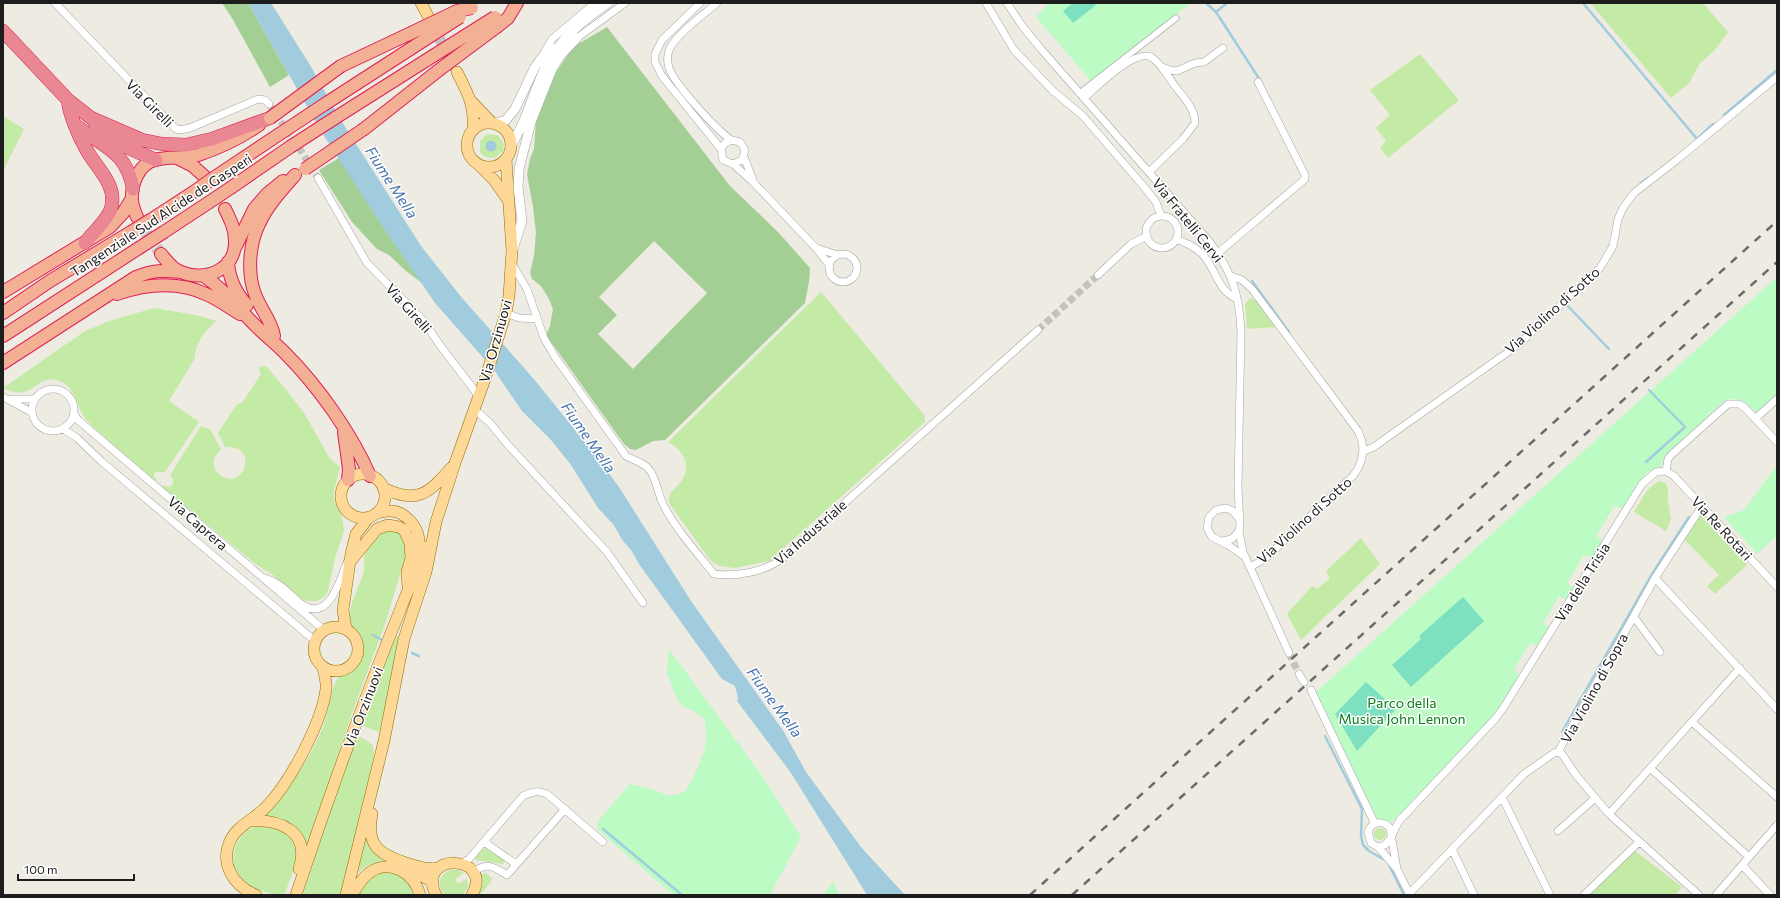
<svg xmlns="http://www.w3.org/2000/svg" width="1780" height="898" font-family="Commissioner,sans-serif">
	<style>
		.grass { fill: #c3eba6; fill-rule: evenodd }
		.forest { fill: #a3cf95; fill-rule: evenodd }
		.park { fill: #bdfbc5 }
		.pitch { fill: #7de0c0 }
		.water { fill: #a1ccde }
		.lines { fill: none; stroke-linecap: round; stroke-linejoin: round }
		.stream { stroke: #a1ccde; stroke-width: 2.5 }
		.minor-tunnel { stroke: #c4c2bb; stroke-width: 7; stroke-dasharray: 7 3.5; stroke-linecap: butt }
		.primary-tunnel { stroke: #c4c2bb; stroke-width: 11; stroke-dasharray: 11 5.5; stroke-linecap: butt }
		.trunk-tunnel { stroke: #c4c2bb; stroke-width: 12; stroke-dasharray: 12 6; stroke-linecap: butt }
		.pedestrian-casing { stroke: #a4a4a4; stroke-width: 7 }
		.minor-casing { stroke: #a4a4a4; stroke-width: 8 }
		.tertiary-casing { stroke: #a4a4a4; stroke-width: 10 }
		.primary-casing { stroke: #956d00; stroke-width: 12 }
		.trunk-casing { stroke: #dd1f54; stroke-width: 14 }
		.motorway-casing { stroke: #dd1f54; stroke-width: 14 }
		.pedestrian { stroke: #fff; stroke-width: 5.5 }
		.minor { stroke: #fff; stroke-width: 7 }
		.tertiary { stroke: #fff; stroke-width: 9 }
		.primary { stroke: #fed897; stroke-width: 11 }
		.trunk { stroke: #f4b095; stroke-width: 12 }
		.motorway { stroke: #e98793; stroke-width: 13 }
		.rail { stroke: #6b6b6b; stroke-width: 2.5; stroke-dasharray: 8 8; stroke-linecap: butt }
		.trunk-bridge-casing { stroke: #dd1f54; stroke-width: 14; stroke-linecap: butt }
		.trunk-bridge { stroke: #f4b095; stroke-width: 12 }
		.labels { text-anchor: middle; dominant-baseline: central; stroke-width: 3; stroke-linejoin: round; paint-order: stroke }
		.street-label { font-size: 14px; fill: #1d1d1d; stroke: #fff }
		.park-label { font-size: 14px; fill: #087d19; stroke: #fff }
		.water-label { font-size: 15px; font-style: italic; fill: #4774af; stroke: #fff }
	</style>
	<rect width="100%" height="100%" fill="#eeebe2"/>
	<!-- grass -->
	<path class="grass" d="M1590 3H1703L1728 32 1714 51 1700 63 1689 83 1671 98Z
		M1420 54 1459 100 1388 158 1380 148 1386 141 1376 128 1390 115 1370 90Z
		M3 116 24 129 3 171Z
		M487 134 498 135 504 144 503 151 495 158 485 157 480 152V141ZM490 141H493L496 145 489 151 486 146Z
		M821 292 925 416V422L769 561 735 568 719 566 710 560 669 503C668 493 673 491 679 484 693 468 685 451 668 442Z
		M1250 298 1256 301 1277 327 1247 329 1245 304Z
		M154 308 196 315 217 321C206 329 195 344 195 358L169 401 199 422 165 472H155L154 476 157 479 155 481C140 468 124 454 109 441 101 433 91 426 85 418 75 404 76 385 56 380 34 375 34 403 3 388L85 331 109 321Z
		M266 366 289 393 306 416 330 459 340 467 334 491V498L335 504 342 516 344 531 335 558 328 592 323 598 316 601H309L301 599 273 575 254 563 162 487 163 485 169 487 173 484V480L170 475 201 426 210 429 221 449 214 458C213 465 214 471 220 475 243 492 261 445 225 447L218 433 237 404 242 403 261 374 258 367Z
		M1660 481 1665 483 1668 488V502L1671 519 1666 531 1634 512C1641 501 1648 485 1660 481Z
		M1700 515 1747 565 1715 594 1707 586 1719 575 1683 538Z
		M378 530 399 531 405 543V558L385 624 351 716 305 854 303 842 265 816C286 794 312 756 323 727 328 714 330 692 336 681 343 669 359 667 361 652 363 639 354 635 351 625 346 608 358 590 363 575 365 567 363 556 366 548 369 542 375 536 378 530Z
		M1361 538 1380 564 1301 640 1287 614 1312 586 1317 589 1330 578 1326 571Z
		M397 636 400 637 401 640 379 732 361 725 395 638Z
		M361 737 373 745 374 757 341 895H303L346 762 356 738Z
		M259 825 280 827 294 841 298 860 284 895C273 895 255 890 246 883 224 865 233 832 259 825Z
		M1374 834a6 6 0 1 1 12 0a6 6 0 1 1-12 0Z
		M366 837 390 861C376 861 368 864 357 873Z
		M488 847 501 855 504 860V863L502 864 476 860 475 857 480 850Z
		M1635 851 1682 887 1675 895H1587Z
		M451 870H458L464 873 455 879 458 884 467 878 468 887 463 895H445C436 886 439 874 451 870Z
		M379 871C399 873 408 876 415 895H356L358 890Z
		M486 873 492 878 491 882 480 895H476L480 875Z"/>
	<!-- forest -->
	<path class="forest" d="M222 3H248L289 75 270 87 232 18Z
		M607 27 730 186 779 233 810 268 809 282 805 303 665 440 653 441 636 450 630 449 624 444 546 335 550 326 553 309 549 299 541 286 532 279 530 273 534 256 536 232 533 207 527 174 530 159 534 149 536 121 553 77 573 47ZM654 241 707 293 633 369 598 334 617 315 599 297Z
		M339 158 422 283 406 271 389 255 377 249 352 222 319 170Z"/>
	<!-- park -->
	<path class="park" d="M1049 3H1191L1091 81 1036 17Z
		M1777 277V395L1757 413C1748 404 1737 394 1723 402L1666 455 1660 467 1647 472 1622 509 1615 505 1596 536 1603 540 1592 558 1584 555 1567 583 1574 588 1566 600 1559 596 1543 623 1550 627 1537 646 1530 643 1514 670 1519 674 1507 696 1493 716 1396 818 1391 822 1379 820 1374 815 1315 693Z
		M1777 465V536L1757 554 1724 517 1744 510Z
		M669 649 760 773 801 837 770 895H673L597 829 598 821 630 784 651 789 670 796 685 792C694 777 703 759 706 742 707 735 705 727 705 720L694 711 682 706 675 695 667 672Z
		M833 881 839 895H823Z"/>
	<!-- pitch -->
	<path class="pitch" d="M1073 3H1094L1096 5 1073 23 1063 11Z
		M1463 597 1484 621 1411 687 1392 665 1421 639 1419 636Z
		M1366 682 1396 709 1357 751 1335 714Z"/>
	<!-- water -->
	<path class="water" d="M248 3H271L310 65 342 122 421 246 462 298 533 378 596 456 619 487 691 601 784 732 806 772 861 847 905 895H867L791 773 737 701 738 698 735 686 722 679 639 564 631 550 623 541 613 524 598 508 571 465 551 440 522 411 494 370 435 303 382 226 324 136Z
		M485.5 146a5.5 5.5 0 1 1 11 0a5.5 5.5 0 1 1-11 0Z"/>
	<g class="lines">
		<!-- stream -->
		<path class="stream" d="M1206 3 1216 12 1260 80
			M1583 3 1697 139
			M1216 12 1227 3
			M1724 115 1777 70
			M1697 139 1713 124
			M1641 183 1648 178
			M1252 281 1289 332
			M1565 303 1609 349
			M1646 462 1685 427 1649 390
			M373 635 382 640
			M412 653 419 656
			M1562 732 1652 574 1689 517
			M1325 736 1362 809 1361 836 1363 845 1369 851 1385 860
			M603 829 682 895
			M1389 865 1404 895"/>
		<!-- minor-tunnel -->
		<path class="minor-tunnel" d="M269 104 301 151 318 178
			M1038 330 1098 275
			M1289 653 1299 674"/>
		<!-- primary-tunnel -->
		<path class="primary-tunnel" d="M432 24 457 72"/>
		<!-- trunk-tunnel -->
		<path class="trunk-tunnel" d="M205 177 225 209
			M137 217 140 224 161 254"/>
		<!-- pedestrian casing -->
		<g class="pedestrian-casing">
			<path id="pedestrian" d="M1080 93 1176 18"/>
		</g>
		<!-- minor casing -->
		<g class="minor-casing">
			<path id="minor" d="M55 3 176 129 180 130 190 128 258 99 265 100 269 104
				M700 3 662 40 655 54V62L662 76 721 149
				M717 3C703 15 679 32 670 48 667 54 667 61 669 68 676 86 715 128 731 140
				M986 3 1014 50 1053 91 1083 116 1145 188 1156 202 1161 216
				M1007 3 1023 27 1041 49 1209 241C1232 272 1239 292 1241 331L1238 487 1240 526 1239 531 1243 552 1289 653
				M577 38 625 3
				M541 58 552 39 595 3
				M1162 67 1170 70 1177 71 1195 63 1204 62 1223 48
				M1084 98C1097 87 1134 49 1151 57 1161 63 1168 77 1175 86 1183 97 1195 108 1195 123L1183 139 1149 172
				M744 157 753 180
				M733 164 742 160 745 150 740 142 731 140 725 143 721 149 723 160 733 164 753 182 816 248 830 266
				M318 178 367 263 422 319 442 348 478 395
				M1146 232a16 16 0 1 1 32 0a16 16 0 1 1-32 0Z
				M1176 239C1186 243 1196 247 1203 255 1217 271 1217 290 1237 299
				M816 248 838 255
				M1218 253 1305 179V175L1258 82
				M829 268a14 14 0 1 1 28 0a14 14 0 1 1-28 0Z
				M512 264 527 289 544 338 555 357 626 456C633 460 642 462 648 468 657 478 657 492 663 504 674 527 698 554 714 574 737 577 764 572 783 558L1038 330
				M1098 275 1131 244 1147 236
				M1231 276 1242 280 1252 289 1358 431C1366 447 1364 462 1353 476L1265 559 1250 567
				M506 313 519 318 537 319
				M32 410a21 21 0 1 1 42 0a21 21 0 1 1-42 0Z
				M3 397 31 412
				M11 399H34
				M474 409 490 423 508 445 607 552 643 603
				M74 414 78 420 324 630
				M1755 419 1777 399
				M63 429 77 438 101 461 315 641
				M1364 451 1374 447 1382 441 1518 345 1600 268 1613 246 1618 219 1623 208 1634 193 1678 159 1777 77
				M1666 471 1674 476 1777 587
				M1666 471 1668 459 1671 455 1728 404H1739L1745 408 1777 442
				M1240 520 1233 511 1226 508 1216 510 1209 517 1207 528 1212 537 1228 545 1245 557
				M1222 541 1232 539 1239 531
				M265 578C281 583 288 593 300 603 328 624 339 583 346 565
				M1655 578 1777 709
				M1634 617 1660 652
				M1299 674 1304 682
				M1311 690 1375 824
				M1692 722 1777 797
				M1650 768 1749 857
				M1502 797 1550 895
				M1609 814 1740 668
				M1558 831 1594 799
				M1392 835 1399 821 1496 718 1504 707 1642 484 1656 472 1666 471
				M1391 838 1385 845 1378 847 1371 843 1368 832C1372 821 1383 820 1390 828L1397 869
				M484 842 516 864
				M1378 847 1397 869 1410 895
				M1452 849 1474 895
				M462 863 469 859 523 796C532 792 537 790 547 794L603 842
				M1742 865 1770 895
				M473 873C486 861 494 867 507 875L565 809
				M1409 894 1524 774 1554 753 1558 752
				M1584 895 1639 842
				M1699 895 1609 814 1576 775 1562 754 1558 752 1655 578 1702 506
				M1716 895 1777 825"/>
		</g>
		<!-- tertiary casing -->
		<g class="tertiary-casing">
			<path id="tertiary" d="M496 123 506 120 515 109 535 67 540 60 554 48
				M511 146C516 137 521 128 525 118 536 91 543 63 563 41 576 26 592 14 608 3
				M513 249 522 221 518 187 519 169 531 122 552 69 560 56 577 38"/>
		</g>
		<!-- primary casing -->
		<g class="primary-casing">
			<path id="primary" d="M421 3 428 16
				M457 72C467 92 475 105 473 129
				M471 101 491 122
				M467 145a22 22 0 1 1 44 0a22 22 0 1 1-44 0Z
				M479 165 494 180 508 200
				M341 496a22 22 0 1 1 44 0a22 22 0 1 1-44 0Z
				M383 488C418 505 429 493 452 467
				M377 513C381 512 385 511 389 511 404 510 418 526 419 540 419 546 417 552 415 559
				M349 563 377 529 388 525 399 527 404 530 410 543 411 558 407 572 408 587
				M314 649a22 22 0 1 1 44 0a22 22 0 1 1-44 0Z
				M346 629 343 610 351 554 356 534 369 517
				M372 814C366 845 378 854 406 863 419 867 426 870 439 868
				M250 821C281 819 311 832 299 869
				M407 871 418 874 433 882
				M256 895C233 886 219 863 231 839 238 825 255 819 266 807 290 783 322 722 326 689 327 682 324 674 323 668
				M296 895C335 777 378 661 426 547
				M346 895 384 741 404 639 426 572 436 522 455 463 485 379 506 313 509 296 512 251 506 159
				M352 895C357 887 361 879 369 873 390 858 414 873 420 895
				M436 895C414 852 495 853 472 895"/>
		</g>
		<!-- trunk casing -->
		<g class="trunk-casing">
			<path id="trunk" d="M498 26 508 18 517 3
				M341 66 411 33
				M325 104 418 44
				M335 118 433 56
				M364 129 439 70
				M179 159 193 166 205 177
				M215 177 278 135
				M232 187 290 147
				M137 217C135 212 132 205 132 200 131 184 139 164 155 160 169 156 183 159 198 155 220 148 240 138 259 125
				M152 219 198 189
				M164 232 208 203
				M236 246 254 209 267 194 283 181
				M161 254C167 261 172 269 181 272 205 282 236 270 235 241 235 229 230 219 225 209
				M228 262C229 279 235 292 247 305
				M204 276C222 288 235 304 250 320 261 332 274 342 285 353 318 386 352 434 370 476
				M3 292 110 227 123 213 131 200
				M117 294C146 284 179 281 208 295 219 300 230 308 240 314
				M3 313 50 281 131 232
				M3 336 139 248
				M274 336C272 321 260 309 255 294 247 273 249 243 260 222 268 205 282 190 295 175
				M3 363 136 277C153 270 163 270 181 272
				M344 432 349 469 348 480"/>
		</g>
		<!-- motorway casing -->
		<g class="motorway-casing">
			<path id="motorway" d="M3 31 68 100 91 118 142 140 162 144 186 145 212 139 270 118
				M68 100C69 114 79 137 86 149 96 168 118 184 111 209 107 221 93 232 85 243
				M95 123C105 140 138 152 156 160
				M78 127C104 147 127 152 133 189"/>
		</g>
		<!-- pedestrian -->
		<use href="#pedestrian" class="pedestrian"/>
		<!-- minor -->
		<use href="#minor" class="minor"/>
		<!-- tertiary -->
		<use href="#tertiary" class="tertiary"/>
		<!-- primary -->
		<use href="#primary" class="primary"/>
		<!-- trunk -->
		<use href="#trunk" class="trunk"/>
		<!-- motorway -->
		<use href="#motorway" class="motorway"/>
		<!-- rail -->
		<path class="rail" d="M1030 895 1777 221
			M1072 895 1777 262"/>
		<!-- trunk-bridge casing -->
		<g class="trunk-bridge-casing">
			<path id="trunk-bridge" d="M411 33 457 11 472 8
				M418 44 460 17
				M433 56 495 17
				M439 70 498 26
				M270 118 341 66
				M278 135 325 104
				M290 147 335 118
				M305 169 364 129
				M198 189 215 177
				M208 203 232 187
				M131 232 152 219
				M139 248 164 232"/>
		</g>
		<!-- trunk-bridge -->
		<use href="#trunk-bridge" class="trunk-bridge"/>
	</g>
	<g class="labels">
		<!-- street labels -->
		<g class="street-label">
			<text transform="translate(150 103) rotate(45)">Via Girelli</text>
			<text transform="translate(161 215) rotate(-33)">Tangenziale Sud Alcide de Gasperi</text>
			<text transform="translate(1188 220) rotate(51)">Via Fratelli Cervi</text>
			<text transform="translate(409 308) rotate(48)">Via Girelli</text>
			<text transform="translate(1552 310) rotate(-42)">Via Violino di Sotto</text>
			<text transform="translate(495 341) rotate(-74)">Via Orzinuovi</text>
			<text transform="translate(1304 520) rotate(-42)">Via Violino di Sotto</text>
			<text transform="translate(198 523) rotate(41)">Via Caprera</text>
			<text transform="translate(1722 528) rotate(47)">Via Re Rotari</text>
			<text transform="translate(810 532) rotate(-41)">Via Industriale</text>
			<text transform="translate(1582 582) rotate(-58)">Via della Trisia</text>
			<text transform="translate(1594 688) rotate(-61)">Via Violino di Sopra</text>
			<text transform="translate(363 707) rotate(-69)">Via Orzinuovi</text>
		</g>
		<!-- park labels -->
		<g class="park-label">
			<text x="1402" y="702">Parco della<tspan x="1402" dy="16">Musica John Lennon</tspan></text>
		</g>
		<!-- water labels -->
		<g class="water-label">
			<text transform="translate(392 182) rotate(57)">Fiume Mella</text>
			<text transform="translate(589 437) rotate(55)">Fiume Mella</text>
			<text transform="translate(775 702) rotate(54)">Fiume Mella</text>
		</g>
	</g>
	<!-- border -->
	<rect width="1780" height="898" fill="none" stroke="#1d1d1d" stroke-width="8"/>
	<!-- scale -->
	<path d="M18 874v6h116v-6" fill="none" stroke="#1d1d1d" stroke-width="2"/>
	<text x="24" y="874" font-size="12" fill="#1d1d1d" stroke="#ffffff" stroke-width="3" paint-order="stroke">100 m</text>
</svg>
